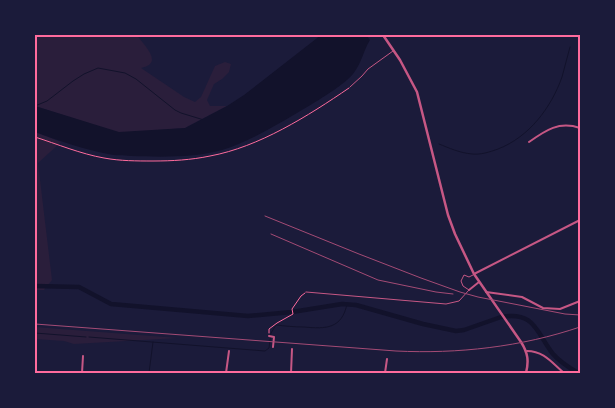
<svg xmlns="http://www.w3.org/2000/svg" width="615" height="408" font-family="Barlow,sans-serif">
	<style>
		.green { fill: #2a1e3b }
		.water { fill: #12122b }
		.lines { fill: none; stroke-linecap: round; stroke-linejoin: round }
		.stream { stroke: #12122b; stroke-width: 1 }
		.canal { stroke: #12122b; stroke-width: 4.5 }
		.path { stroke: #ff6b9d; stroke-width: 1 }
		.service { stroke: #c65784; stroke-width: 1 }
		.minor { stroke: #c65784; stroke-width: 2 }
		.tertiary { stroke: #c65784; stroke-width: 2.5 }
		.rail { stroke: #a44b75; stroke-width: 1 }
		.neatline { fill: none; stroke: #ff6b9d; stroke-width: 2 }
	</style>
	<rect width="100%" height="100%" fill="#1b1b3a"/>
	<!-- green -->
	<path class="green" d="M35 35H137C143 45 165 63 141 68L184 97 195 102 201 97 215 66 225 62 231 64 229 72 222 79 214 84 207 100 210 106H227L185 128 119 133 35 106Z
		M35 132 61 142 38 163 52 280 44 290H35Z
		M35 327 178 338 74 344 64 341 35 339Z"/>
	<!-- water -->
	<path class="water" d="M321 35H363V36H367L370 40C363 51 362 63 353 74 342 87 312 104 297 113 273 127 248 142 222 150 195 158 158 157 131 156 123 155 115 156 108 154 83 149 59 141 35 132V106L119 132 185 128 227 106 244 95Z"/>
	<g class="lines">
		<!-- stream -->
		<path class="stream" d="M35 106 47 101 73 81 84 74 98 68 125 73 136 79 175 110 181 113 204 120
			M439 144C449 148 460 153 472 154 480 155 490 152 498 149 529 137 551 108 562 77 565 67 567 57 570 47
			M35 333 86 337
			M89 337 265 351 269 348 271 333 276 325C285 326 294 327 304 327 326 329 342 329 347 304
			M149 373 153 342"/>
		<!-- canal -->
		<path class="canal" d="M35 286 79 287 111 304 248 316 292 312 342 304 356 305 423 324 456 331 464 330 501 317C535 311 536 332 553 354 560 362 568 367 578 373"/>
		<!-- path -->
		<path class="path" d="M35 137C57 144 81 154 104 158 120 161 137 161 153 161 172 161 191 160 210 156 259 147 308 116 349 88
			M269 333V329L277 323 293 314 292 309 301 296 305 293"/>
		<!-- service -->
		<path class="service" d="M350 87 362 76 368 69 393 51
			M306 292 446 304 459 301 469 290 463 286 461 281 464 275 469 277 473 275"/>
		<!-- minor -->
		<path class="minor" d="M529 142C546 130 559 121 580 128
			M474 274 580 220
			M469 290 479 282
			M486 292 522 297 543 308 560 309 580 301
			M269 336 274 337 273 347
			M527 351C544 351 552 363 564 373
			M82 373 83 356
			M226 373 229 351
			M291 373 292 349
			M385 373 387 359"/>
		<!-- tertiary -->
		<path class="tertiary" d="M383 35 400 60 417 92 448 215 455 234 474 274 521 342C528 353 529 361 526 373"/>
		<!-- rail -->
		<path class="rail" d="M265 216 359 254 421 278 460 292 478 297 565 314 580 315
			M271 234 378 280 436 292 453 294
			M35 324 396 351C458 354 521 347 580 327"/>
	</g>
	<!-- border -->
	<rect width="615" height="408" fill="none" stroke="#1b1b3a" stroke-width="72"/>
	<rect x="36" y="36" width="543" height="336" class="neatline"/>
</svg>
